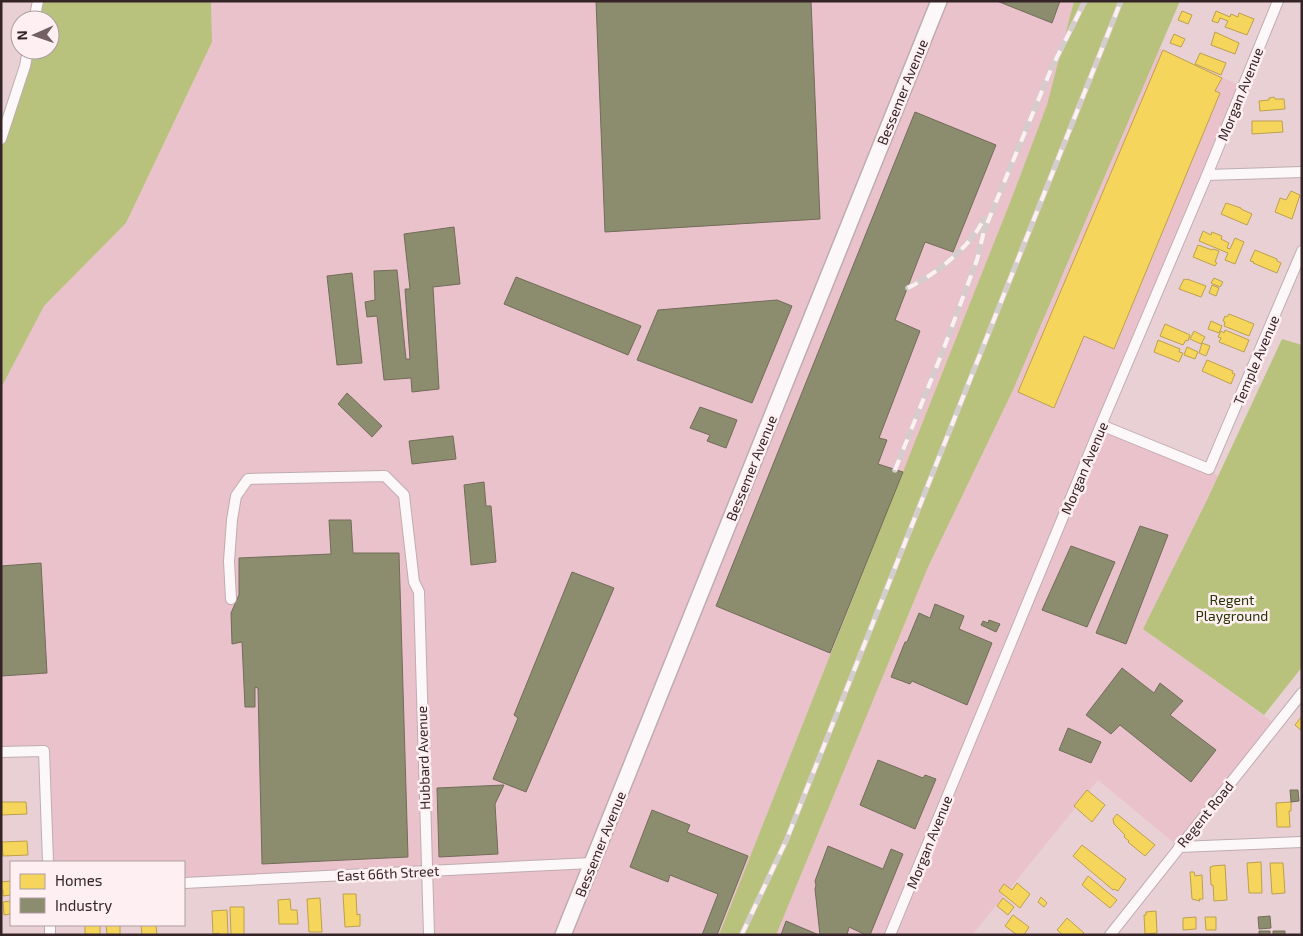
<svg xmlns="http://www.w3.org/2000/svg" width="1303" height="936" font-family="'Exo 2',sans-serif">
	<style>
		.built { fill: #eac2cb }
		.green { fill: #b8c27c }
		.homes { fill: #f6d55c; stroke: #bca04c }
		.industry { fill: #8c8c6e; stroke: #726c59 }
		.lines { fill: none; stroke-linecap: round; stroke-linejoin: round }
		.street-casing { stroke: #bfacb0; stroke-width: 12 }
		.secondary-casing { stroke: #bfacb0; stroke-width: 18 }
		.street { stroke: #fcf8f9; stroke-width: 10 }
		.secondary { stroke: #fcf8f9; stroke-width: 15 }
		.rail-casing { stroke: #d4cccd; stroke-width: 5.5 }
		.rail { stroke: #fef0f2; stroke-width: 4; stroke-dasharray: 11; stroke-linecap: butt }
		.labels { text-anchor: middle; dominant-baseline: central; stroke-width: 5; stroke-linejoin: round; paint-order: stroke }
		.street-label { font-size: 14px; fill: #342327; stroke: #fef0f2 }
		.park-label { font-size: 14px; fill: #253300; stroke: #fef0f2 }
	</style>
	<rect width="100%" height="100%" fill="#e8d0d5"/>
	<!-- built -->
	<path class="built" d="M211 1H1090L1141 40 1243 87 1101 425 1209 469 1219 477 1143 629 1277 725 1179 847 1098 780 972 935H428L427 872 184 883V862H48L44 751 1 752V388L44 306 126 223 212 42Z"/>
	<!-- green -->
	<path class="green" d="M38 1H211L212 42 126 223 44 306 1 388V139L28 50H50V20H34Z
		M1074 1H1180L1012 392 928 567 776 935H719L1011 200 1047 105Z
		M1282 339 1302 345V667L1264 715 1143 629 1207 500Z"/>
	<!-- homes -->
	<path class="homes" d="M1182 11 1192 15 1188 24 1178 20Z
		M1216 11 1230 17 1231 14 1238 17 1239 13 1254 19 1247 35 1225 27 1228 21 1220 18 1218 23 1212 21Z
		M1215 32 1239 43 1235 54 1211 45Z
		M1174 34 1185 39 1181 47 1170 43Z
		M1163 50 1222 78 1215 91 1220 93 1114 349 1084 336 1054 408 1018 392Z
		M1200 53 1226 63 1221 75 1195 64Z
		M1274 97 1275 99H1284L1285 109 1260 111 1259 101 1269 100V98Z
		M1252 121H1282L1283 132 1252 134Z
		M1291 191 1300 195 1292 219 1275 212 1280 198 1286 200Z
		M1226 203 1241 208V209L1252 214 1247 225 1221 214Z
		M1203 231 1211 235 1212 232 1222 236 1221 239 1229 243 1227 248 1230 249 1235 238 1244 242 1235 264 1225 260 1228 253 1199 241Z
		M1198 245 1212 250 1213 249 1219 251 1215 262 1217 263 1215 266 1193 257Z
		M1255 250 1277 259V261L1281 263 1277 273 1253 263 1254 262 1250 261Z
		M1214 278 1223 282 1220 287 1211 283Z
		M1184 279 1186 280 1187 279 1206 286 1201 297 1179 289Z
		M1212 285 1219 288 1216 296 1209 293Z
		M1229 314 1254 324 1249 336 1224 326 1225 322 1223 321 1225 316 1227 317Z
		M1211 321 1222 326 1219 333 1208 329Z
		M1165 324 1188 334 1190 335 1188 341 1186 340 1183 345 1160 336Z
		M1225 330 1249 340 1244 352 1219 342 1221 338 1218 337 1221 331 1224 333Z
		M1194 331 1205 337 1201 344 1190 339Z
		M1158 340 1180 349 1179 352 1183 353 1179 362 1154 352Z
		M1202 343 1210 346 1206 356 1199 353Z
		M1187 347 1198 352 1195 359 1184 355Z
		M1207 360 1233 371 1232 373 1235 374 1231 384 1202 371Z
		M1302 716V731L1295 725Z
		M1087 790 1105 805 1092 822 1074 806Z
		M1 802H26L27 814 1 815Z
		M1291 802V811H1289L1290 827H1277L1276 803Z
		M1117 814 1155 845 1145 856 1128 842 1129 841 1124 837 1125 835 1114 824 1113 819Z
		M27 841 28 855 3 856 2 842Z
		M1082 845 1126 879 1118 891 1114 889 1113 890 1073 856Z
		M1261 862 1262 893H1249L1247 863Z
		M1270 863H1283L1285 893 1272 894Z
		M1225 865 1227 900 1214 901 1213 885H1211L1210 867H1212V866Z
		M1190 872H1194L1195 876 1202 875 1203 899H1199L1200 901 1192 899Z
		M1088 876 1117 900 1110 908 1082 885Z
		M11 881V895L3 896V890H1V882Z
		M1017 883 1030 894 1020 908 999 891 1004 884 1012 890Z
		M343 894H356L357 915 360 914V926L345 927Z
		M1041 897 1047 903 1044 907 1038 902Z
		M320 898 322 932H309L307 899Z
		M1003 898 1014 907 1008 915 997 906Z
		M290 899 291 910H297L298 924H279L278 900Z
		M11 901V914L4 915 3 902Z
		M230 907H244V935H231Z
		M227 910 228 935H219V933L213 934 212 911Z
		M1156 911 1157 933 1145 934 1144 915H1146V912Z
		M1013 915 1029 927 1024 935H1017L1005 926Z
		M1196 917V929L1183 930V918Z
		M1205 917H1216V930H1206Z
		M1067 918 1084 933 1082 935H1063L1057 930Z
		M85 925H100V935L85 934Z
		M106 925H120V935L107 934Z
		M141 925H156L157 935H142Z"/>
	<!-- industry -->
	<path class="industry" d="M596 1H811L820 219 605 232Z
		M997 1H1060L1052 23Z
		M915 112 996 145 953 252 925 242 895 320 920 331 879 438 887 440 878 464 903 472 830 653 716 606Z
		M454 227 460 284 433 287 439 389 412 392 411 378 384 380 377 316 367 317 365 302 375 300 374 271 397 270 406 359H410L405 289H410L404 234Z
		M352 273 362 363 337 365 327 276Z
		M516 277 641 326 628 355 504 304Z
		M777 300 792 306 752 403 637 360 658 310Z
		M347 393 382 426 372 437 338 404Z
		M700 407 737 420 726 448 707 441 710 435 690 428Z
		M453 436 456 459 412 464 409 441Z
		M484 482 486 506H491L496 562 471 565 464 485Z
		M329 520H351L353 553H399L408 857 262 864 258 688 255 687V707H245L242 642 232 644 231 613 239 595V558L331 554Z
		M1140 526 1168 535 1126 644 1096 633Z
		M1071 546 1115 562 1087 627 1042 610Z
		M41 563 47 673 1 676V566Z
		M572 572 614 588 526 792 493 779 518 718 514 715Z
		M935 604 964 616 959 629 992 643 967 705 912 681 910 684 891 677 905 642H907L919 613 930 618Z
		M989 620 1000 624 996 632 981 625 983 621 988 623Z
		M1122 668 1154 693 1160 683 1183 701 1170 715 1216 750 1191 782 1120 725 1111 734 1086 715Z
		M1068 728 1101 742 1091 763 1059 750Z
		M878 760 923 778 925 775 936 779 915 829 860 805Z
		M504 785 495 804 498 854 439 857 437 788Z
		M1290 790H1298L1299 801 1291 802Z
		M652 810 690 825 687 832 748 856 717 935H702L718 894 670 875 668 882 630 867Z
		M828 846 883 869 891 849 903 854 870 935H866L849 927 847 935H820L815 889 816 885 815 881Z
		M1270 916 1271 928 1259 929 1258 917Z
		M786 921 819 935H781Z
		M1259 931H1270V935H1259Z
		M1273 931H1285V935H1273Z"/>
	<g class="lines">
		<!-- street casing -->
		<g class="street-casing">
			<path id="street" d="M34 20 38 1
				M1 139 25 66 28 50
				M1207 175 1302 172
				M1101 425 1209 469 1302 251
				M231 599 229 561 232 520 236 496 248 479 385 476 404 495 414 582 419 592 429 935
				M1 752 44 751 48 862
				M1179 847 1302 842
				M184 883 592 863
				M50 925V935
				M890 935 1101 425 1207 175 1278 1
				M1110 935 1302 693"/>
		</g>
		<!-- secondary casing -->
		<g class="secondary-casing">
			<path id="secondary" d="M563 935 939 1"/>
		</g>
		<!-- street -->
		<use href="#street" class="street"/>
		<!-- secondary -->
		<use href="#secondary" class="secondary"/>
		<!-- rail casing -->
		<g class="rail-casing">
			<path id="rail" d="M908 288C932 276 957 257 974 235 978 230 981 224 984 219
				M895 470 942 353 977 260 984 231 998 197 1052 67 1085 1
				M742 934 786 841 1121 1"/>
		</g>
		<!-- rail -->
		<use href="#rail" class="rail"/>
	</g>
	<g class="labels">
		<!-- street labels -->
		<g class="street-label">
			<text transform="translate(902 92) rotate(-68)">Bessemer Avenue</text>
			<text transform="translate(1240 94) rotate(-68)">Morgan Avenue</text>
			<text transform="translate(1256 360) rotate(-67)">Temple Avenue</text>
			<text transform="translate(751 468) rotate(-68)">Bessemer Avenue</text>
			<text transform="translate(1084 468) rotate(-67)">Morgan Avenue</text>
			<text transform="translate(423 758) rotate(-92)">Hubbard Avenue</text>
			<text transform="translate(1205 814) rotate(-51)">Regent Road</text>
			<text transform="translate(929 842) rotate(-68)">Morgan Avenue</text>
			<text transform="translate(600 844) rotate(-68)">Bessemer Avenue</text>
			<text transform="translate(388 873) rotate(-3)">East 66th Street</text>
		</g>
		<!-- park labels -->
		<g class="park-label">
			<text x="1232" y="599">Regent<tspan x="1232" dy="16">Playground</tspan></text>
		</g>
	</g>
	<!-- border -->
	<rect width="1303" height="936" fill="none" stroke="#342327" stroke-width="5"/>
	<!-- legend -->
	<rect x="10" y="861" width="175" height="65" fill="#fef0f2" stroke="#ad9ea1"/>
	<rect x="20" y="874" width="25" height="15" fill="#f6d55c" stroke="#ad9ea1"/>
	<text x="55" y="886" font-size="15" fill="#342327">Homes</text>
	<rect x="20" y="898" width="25" height="15" fill="#8c8c6e" stroke="#ad9ea1"/>
	<text x="55" y="911" font-size="15" fill="#342327">Industry</text>
	<!-- north arrow -->
	<g transform="translate(35 35) rotate(268)"><circle r="24" fill="#fef0f2" stroke="#ad9ea1"/>
	<path d="M0-4L9 19L0 12L-9 19Z" fill="#736064"/>
	<text y="-8" font-size="14" font-weight="bold" text-anchor="middle" fill="#342327">N</text>
	</g>
</svg>
